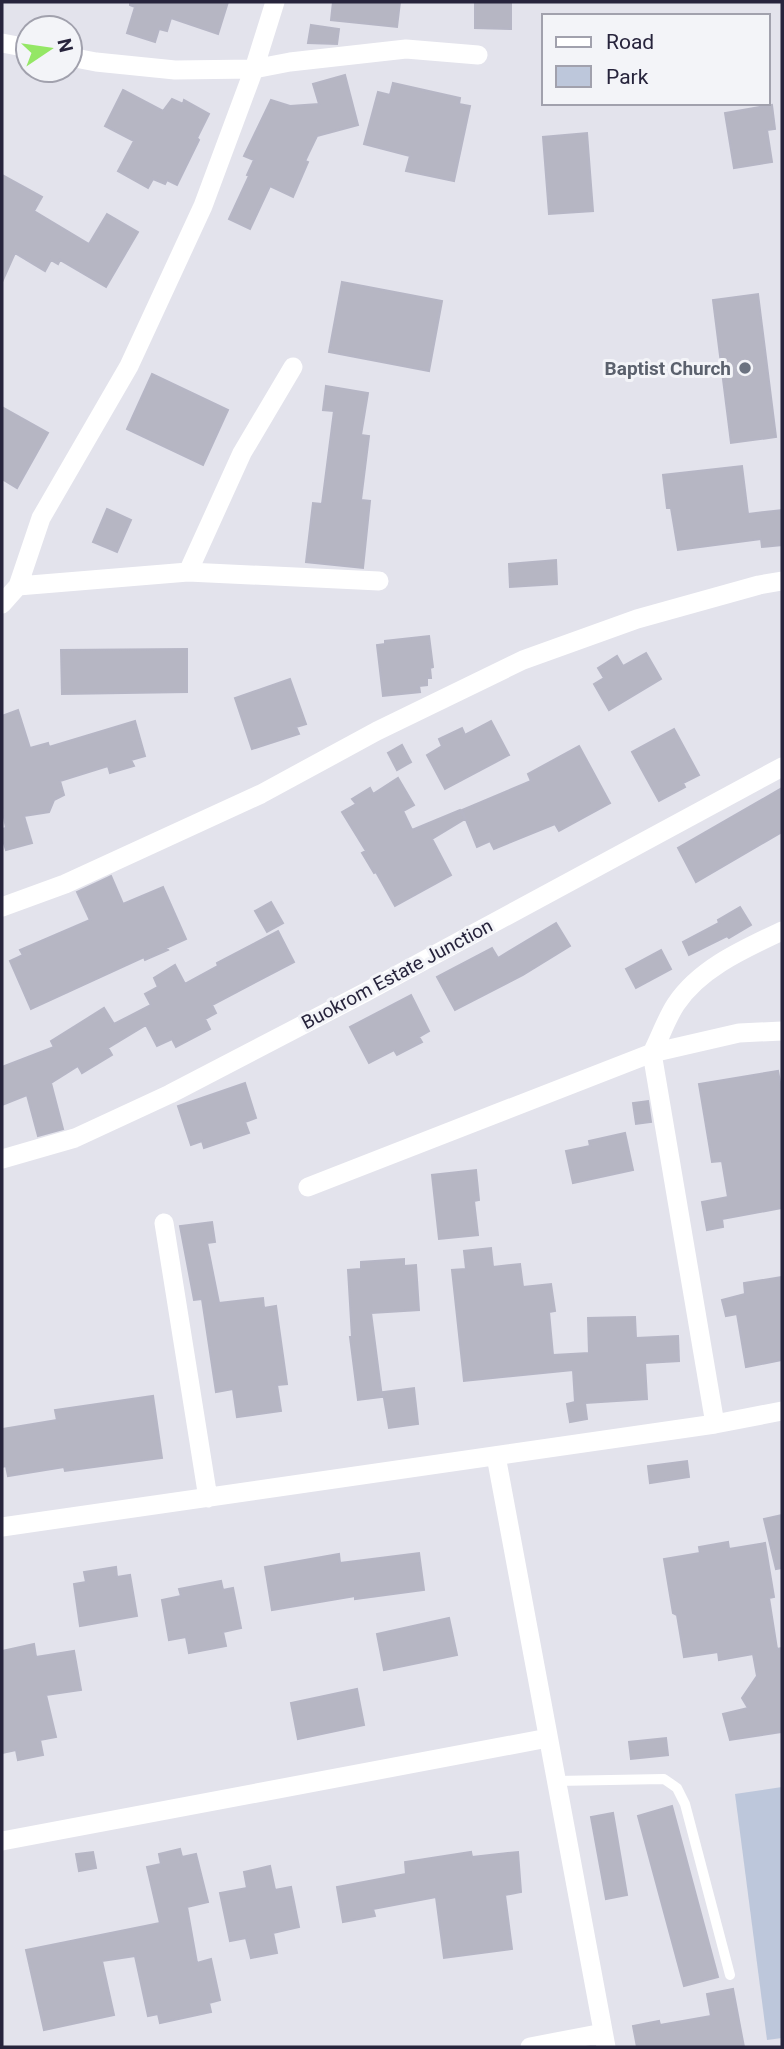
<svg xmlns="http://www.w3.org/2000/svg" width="784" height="2049" font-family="Roboto,sans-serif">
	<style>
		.green { fill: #bdc7db }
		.building { fill: #b6b6c3; stroke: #b6b6c5; stroke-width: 2 }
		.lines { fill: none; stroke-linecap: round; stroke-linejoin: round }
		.service { stroke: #fff; stroke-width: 10 }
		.minor { stroke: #fff; stroke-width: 19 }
		.worship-dot { fill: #6b7280; stroke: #f3f4f8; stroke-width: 2.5 }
		.labels { text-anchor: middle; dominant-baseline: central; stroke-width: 6; stroke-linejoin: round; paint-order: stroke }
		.worship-label { font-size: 19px; font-weight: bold; fill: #5b616d; stroke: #f3f4f8; text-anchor: end }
		.street-label { font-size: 19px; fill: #27243c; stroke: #f3f4f8 }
	</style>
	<rect width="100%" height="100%" fill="#e3e3ec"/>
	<!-- green -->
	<path class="green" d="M782 1787V2038L767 2040 735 1794Z"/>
	<!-- building -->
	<path class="building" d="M130 2H228L218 34 171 18 167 31 159 29 155 42 127 33 135 7 130 5Z
		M333 2H400L397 27 331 20Z
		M475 2H511V29L475 28Z
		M311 25 339 29 337 44 308 43Z
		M345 75 358 125 317 136 305 161 308 162 293 197 270 186 250 229 229 219 249 176 247 175 254 160 244 156 271 100 290 106 319 104 313 84Z
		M393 83 460 98 459 104 470 106 454 181 406 171 410 156 364 144 378 92 390 95Z
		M123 90 163 111 172 99 183 104 184 100 209 114 197 138 199 140 177 185 167 180 165 184 153 179 148 188 118 171 134 141 105 126Z
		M772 105 775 129 767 130 772 162 734 168 725 113Z
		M587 133 593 211 549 214 543 137Z
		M2 175 42 197 34 211 89 244 107 214 138 232 106 287 60 260 58 264 51 260 45 271 15 253 2 282Z
		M342 282 442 301 429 371 329 352Z
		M758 294 776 437 731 443 713 300Z
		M152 374 228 410 203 465 127 429Z
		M326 386 368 393 361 435 369 436 361 500 370 501 363 568 306 562 313 503 322 504 334 411 323 410Z
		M2 407 48 433 17 488 2 479Z
		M742 466 748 514 782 510V545L762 547 761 539 678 550 671 508H667L663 475Z
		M107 509 131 520 117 552 93 542Z
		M556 560 557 584 510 587 509 564Z
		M429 636 433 667 430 668 431 678H427V685L419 686 420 692 383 696 377 645 385 644V641Z
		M187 649V692L62 694 61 650Z
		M646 653 661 679 609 710 594 684 604 678 598 668 617 656 623 666Z
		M290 679 306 724 296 727 299 734 252 749 235 698Z
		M18 710 30 748 48 743 49 747 135 721 145 756 131 760 134 766 110 773 108 766 60 781 64 795 54 800 49 812 24 816 32 843 6 850 2 837V829L6 828 2 807V716Z
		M491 721 509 755 445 789 427 755 442 746 439 739 462 728 465 735Z
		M674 729 699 775 683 783 685 787 659 801 632 752Z
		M402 745 411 762 397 770 388 753Z
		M579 746 610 803 559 831 555 824 494 849 490 841 477 847 462 810 531 781 528 774Z
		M398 778 414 805 403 811 412 830 460 810 465 819 432 839 451 875 395 906 376 872 374 873 362 853 366 851 342 812 356 804 352 799 370 788 373 794Z
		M782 788V832L696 882 678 848Z
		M111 876 123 904 163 887 186 939 166 948 168 950 145 960 144 957 31 1009 10 961 23 955 20 950 90 920 77 892Z
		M271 902 283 923 267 932 255 911Z
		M740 907 751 925 729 938 727 936 689 955 683 942 719 923 718 920Z
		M556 923 570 946 523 975 455 1010 437 977 492 948 498 958Z
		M278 931 294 962 212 1005 216 1013 205 1019 210 1029 176 1047 172 1039 157 1046 146 1025 108 1048 112 1055 82 1073 78 1066 51 1083 63 1129 38 1136 27 1095 2 1105V1067L54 1047 51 1041 104 1008 114 1024 151 1005 145 994 158 987 154 978 175 965 185 984 218 966 217 963Z
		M661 950 671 969 636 988 626 969Z
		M411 995 429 1031 419 1037 422 1042 397 1055 394 1050 369 1063 350 1027Z
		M778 1071 782 1093V1208L722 1219 723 1227 707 1230 702 1202 728 1197 722 1161 712 1162 699 1084Z
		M245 1083 256 1118 245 1122 249 1133 204 1148 202 1141 191 1145 178 1106Z
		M648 1101 651 1122 636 1124 633 1103Z
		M625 1133 633 1170 573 1183 566 1151 590 1146 589 1141Z
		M476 1170 479 1200 474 1201 478 1235 439 1239 432 1175Z
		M212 1222 215 1242 207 1243 219 1303 263 1298 264 1308 276 1306 287 1384 277 1385 281 1411 237 1417 233 1389 216 1392 202 1299 194 1300 180 1226Z
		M491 1248 493 1267 520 1264 523 1287 551 1284 555 1311 549 1312 553 1355 589 1353 588 1318 635 1317 636 1338 678 1336 679 1361 645 1363 647 1399 585 1403 587 1419 570 1422 567 1404 575 1402 573 1370 464 1381 452 1270 466 1269 464 1251Z
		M404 1259V1266L416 1265 419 1310 371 1313 382 1397 358 1400 350 1337H352L348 1270 361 1269V1262Z
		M782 1277V1360L746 1367 737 1314 726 1316 722 1300 745 1294 744 1283Z
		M414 1388 418 1424 389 1428 383 1392Z
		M153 1396 162 1458 65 1471 64 1467 8 1476 6 1466 2 1467V1429L57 1420 55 1410Z
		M687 1461 689 1477 650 1483 648 1466Z
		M782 1515V1568L776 1569 764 1519Z
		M728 1542 729 1549 765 1543 774 1597 769 1598 777 1649 782 1648V1732L730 1740 723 1714 748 1708 742 1698 757 1676 753 1654 719 1660 718 1652 684 1657 677 1615 673 1613 664 1559 700 1553 699 1547Z
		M419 1553 424 1590 355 1599V1596L272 1610 265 1567 339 1554 340 1563Z
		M116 1567 117 1577 130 1575 137 1616 80 1626 74 1584 86 1582 84 1572Z
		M221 1581 223 1590 233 1588 241 1628 223 1632 226 1646 189 1653 186 1637 169 1640 162 1600 181 1596 179 1589Z
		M449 1618 457 1655 384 1670 377 1634Z
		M34 1644 36 1657 74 1651 81 1690 46 1695 56 1737 40 1740 43 1755 18 1760 16 1750 2 1753V1651Z
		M357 1689 364 1725 298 1739 291 1703Z
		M666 1738 668 1755 631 1759 629 1742Z
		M672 1806 718 1977 684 1986 638 1816Z
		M613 1813 627 1895 606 1899 591 1817Z
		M180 1849 182 1857 196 1854 208 1902 187 1907 197 1963 211 1959 220 2000 209 2003 211 2012 160 2023 158 2014 148 2016 135 1956 102 1961 114 2015 44 2030 26 1950 160 1923 147 1867 161 1864 159 1854Z
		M93 1852 96 1868 79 1871 76 1854Z
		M471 1852 472 1857 518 1852 521 1892 505 1895 512 1949 444 1958 436 1897 373 1909 375 1916 343 1922 337 1887 406 1874 405 1862Z
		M270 1866 275 1890 291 1887 299 1927 273 1933 277 1953 251 1958 246 1938 230 1941 220 1893 247 1888 244 1872Z
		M733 1989 744 2047H637L633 2026 659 2021 660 2025 711 2016 707 1994Z"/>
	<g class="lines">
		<!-- service -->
		<path class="service" d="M556 1781 664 1779 677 1788 685 1804 730 1975"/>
		<!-- minor -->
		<path class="minor" d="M2 43 28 48
			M70 57 96 62 175 70 254 69 290 62 406 49 478 55
			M188 572 242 453 293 367
			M18 586 188 572 379 581
			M2 604 18 586 41 518 129 366 203 206 254 69 275 2
			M2 907 65 884 261 794 377 731 523 660 637 619 759 585 782 581
			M2 1159 75 1138 170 1094 364 993 782 767
			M308 1187 652 1053 739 1033 782 1031
			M164 1223 208 1498
			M715 1424 652 1053C660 1038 666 1019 676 1004 700 968 744 949 782 931
			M496 1456 606 2047
			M2 1527 715 1424 782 1411
			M2 1841 548 1738
			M530 2047 603 2033"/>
	</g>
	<!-- markers -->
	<circle class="worship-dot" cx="745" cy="368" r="7"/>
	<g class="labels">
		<!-- worship labels -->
		<g class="worship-label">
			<text x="731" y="368">Baptist Church</text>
		</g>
		<!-- street labels -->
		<g class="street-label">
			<text transform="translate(397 974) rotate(-28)">Buokrom Estate Junction</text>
		</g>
	</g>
	<!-- border -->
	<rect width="784" height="2049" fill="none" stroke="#27243c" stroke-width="7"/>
	<!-- legend -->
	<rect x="542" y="14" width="228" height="91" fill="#f3f4f8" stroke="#a1a1ad" stroke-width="2"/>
	<rect x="556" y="37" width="35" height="10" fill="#ffffff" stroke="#a1a1ad" stroke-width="2"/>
	<text x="606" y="49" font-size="21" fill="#27243c">Road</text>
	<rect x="556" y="66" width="35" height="21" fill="#bdc7db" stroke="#a1a1ad" stroke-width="2"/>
	<text x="606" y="84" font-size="21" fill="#27243c">Park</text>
	<!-- north arrow -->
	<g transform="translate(49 49) rotate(77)"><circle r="33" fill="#f3f4f8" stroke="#a1a1ad" stroke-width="2"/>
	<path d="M0-5L12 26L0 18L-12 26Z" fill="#94e765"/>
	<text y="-10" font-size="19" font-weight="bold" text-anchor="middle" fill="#27243c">N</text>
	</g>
</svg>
